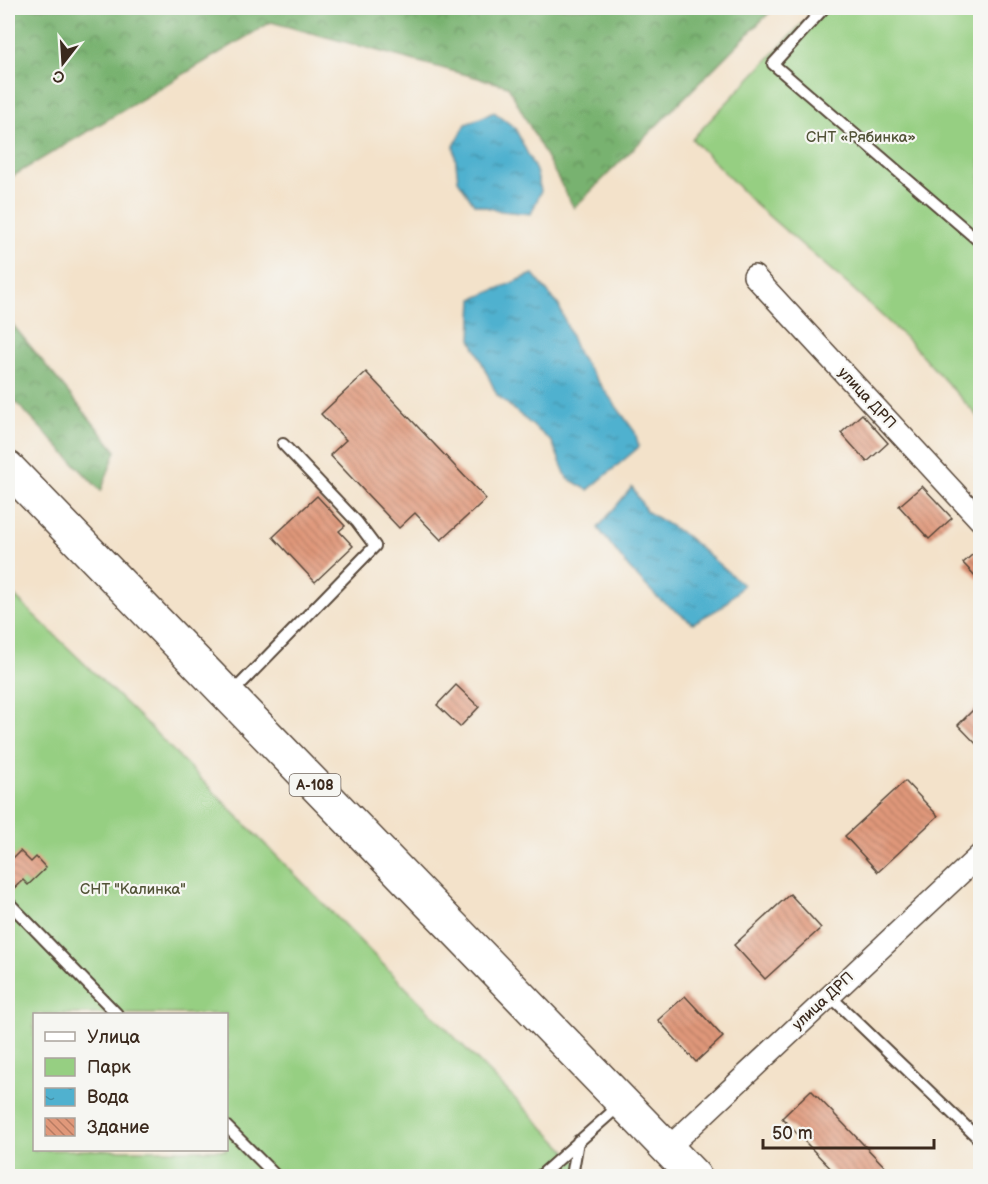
<svg xmlns="http://www.w3.org/2000/svg" width="988" height="1184" font-family="'Balsamiq Sans',sans-serif">
	<style>
		.green { fill: #96cf82; stroke: #687c50; stroke-width: 1.5; fill-rule: evenodd }
		.forest { fill: url(#forest-crowns); stroke: #5a6e47; stroke-width: 1.5 }
		.water { fill: url(#water-ripples); stroke: #466e76; stroke-width: 1.5 }
		.building { fill: url(#building-back-hatch) }
		.lines { fill: none; stroke-linecap: round; stroke-linejoin: round }
		.lane-casing { stroke: #574638; stroke-width: 14 }
		.street-casing { stroke: #574638; stroke-width: 24 }
		.highway-casing { stroke: #574638; stroke-width: 36 }
		.lane { stroke: #fff; stroke-width: 10 }
		.street { stroke: #fff; stroke-width: 21 }
		.highway { stroke: #fff; stroke-width: 33 }
		.labels { text-anchor: middle; dominant-baseline: central; stroke-width: 4.5; stroke-linejoin: round; paint-order: stroke }
		.shield { fill: #f6f6f2; stroke: #73675e; stroke-width: 1.5 }
		.shield-label { font-size: 14px; font-weight: bold; fill: #3b2a1e }
		.park-label { font-size: 15px; fill: #525337; stroke: #f6f6f2 }
		.street-label { font-size: 15px; fill: #3b2a1e; stroke: #f6f6f2 }
	</style>
	<defs>
		<pattern id="forest-crowns" width="20" height="18" patternUnits="userSpaceOnUse" patternTransform="scale(1.5)"><rect width="20" height="18" fill="#78b270"/><path d="M2 6a3 3 0 1 1 6 0M12 15a3 3 0 1 1 6 0" fill="none" stroke="#64915b"/></pattern>
		<pattern id="water-ripples" width="26" height="14" patternUnits="userSpaceOnUse" patternTransform="scale(1.5)"><rect width="26" height="14" fill="#50b1cf"/><path d="M2 4q2-2 4 0t4 0M15 11q2-2 4 0t4 0" fill="none" stroke="#4490a7"/></pattern>
		<pattern id="building-back-hatch" width="6" height="6" patternUnits="userSpaceOnUse" patternTransform="scale(1.5)"><rect width="6" height="6" fill="#e0987a"/><path d="M-1 5l2 2M0 0l6 6M5-1l2 2" fill="none" stroke="#b77c63"/></pattern>
	</defs>
	<rect width="100%" height="100%" fill="#f6f6f2"/>
	<filter id="ink" filterUnits="userSpaceOnUse"><feTurbulence type="fractalNoise" baseFrequency=".0167" numOctaves="2"/><feDisplacementMap in="SourceGraphic" scale="12" xChannelSelector="R" yChannelSelector="G"/><feConvolveMatrix kernelMatrix="1 2 1 2 8 2 1 2 1" color-interpolation-filters="sRGB"/></filter>
	<filter id="wash" filterUnits="userSpaceOnUse"><feTurbulence type="fractalNoise" baseFrequency=".008" numOctaves="4" result="noise"/><feDisplacementMap in="SourceGraphic" scale="24" xChannelSelector="R" yChannelSelector="G"/><feGaussianBlur stdDeviation="1.35" result="paint"/><feColorMatrix in="noise" values="0 0 0 0 0 0 0 0 0 0 0 0 0 0 0 0 0 1.4 0 .05"/><feComposite in="paint" operator="in"/></filter>
	<g filter="url(#wash)">
		<rect width="100%" height="100%" fill="#f3e2ca"/>
		<!-- green -->
		<path class="green" d="M817 8H980V419L908 340 853 289 756 205 692 139Z
			M8 590 146 723 585 1170 584 1176H8ZM34 1014H226V1150H34Z"/>
		<!-- forest -->
		<path class="forest" d="M8 8H774L574 208 508 86 271 22 8 179Z
			M8 319 116 451 101 491 8 394Z"/>
		<!-- water -->
		<path class="water" d="M494 112 515 128 536 171 541 191 531 214 501 211 474 204 458 180 454 146 466 124Z
			M533 274 559 306 578 354 635 432 639 447 588 490 567 478 552 442 497 395 471 339 473 299Z
			M632 487 646 511 685 535 743 585 722 607 693 623 658 598 629 568 598 528Z"/>
		<g id="blocks">
			<!-- building -->
			<path class="building" d="M366 372 486 499 441 540 415 513 399 528 330 455 346 440 321 414Z
				M862 414 888 443 867 462 841 433Z
				M922 486 952 518 929 539 899 506Z
				M317 496 345 526 339 531 353 546 315 582 273 537Z
				M980 548V581L963 563Z
				M456 685 479 707 460 727 437 705Z
				M980 703V748L958 725Z
				M905 781 938 816 878 872 845 836Z
				M20 851 31 862 36 857 46 868 28 885 23 880 11 891 8 888V863Z
				M790 894 821 928 765 979 734 945Z
				M685 996 723 1037 696 1062 658 1020Z
				M811 1090 886 1168 877 1176H838L782 1118Z"/>
		</g>
	</g>
	<g filter="url(#ink)">
		<use href="#blocks" fill-opacity="0" stroke="#574638" stroke-width="1.5"/>
		<g class="lines">
			<!-- lane casing -->
			<g class="lane-casing">
				<path id="lane" d="M824 8 773 64 980 242
					M231 694 375 546 357 522 283 444
					M8 902 117 1014
					M829 995 980 1140
					M226 1126 276 1176
					M540 1176 620 1105
					M572 1176 578 1141"/>
			</g>
			<!-- street casing -->
			<g class="street-casing">
				<path id="street" d="M754 276 980 520
					M667 1149 980 855"/>
			</g>
			<!-- highway casing -->
			<g class="highway-casing">
				<path id="highway" d="M8 468 694 1176"/>
			</g>
			<!-- lane -->
			<use href="#lane" class="lane"/>
			<!-- street -->
			<use href="#street" class="street"/>
			<!-- highway -->
			<use href="#highway" class="highway"/>
		</g>
	</g>
	<g class="labels">
		<!-- shield labels -->
		<rect class="shield" x="289.5" y="774" width="51" height="22" rx="4.5"/>
		<g class="shield-label">
			<text x="315" y="785">А-108</text>
		</g>
		<!-- park labels -->
		<g class="park-label">
			<text x="861" y="137">СНТ «Рябинка»</text>
			<text x="133" y="889">СНТ "Калинка"</text>
		</g>
		<!-- street labels -->
		<g class="street-label">
			<text transform="translate(867 398) rotate(47)">улица ДРП</text>
			<text transform="translate(823 1001) rotate(-43)">улица ДРП</text>
		</g>
	</g>
	<!-- margin -->
	<rect width="988" height="1184" fill="none" stroke="#f6f6f2" stroke-width="30"/>
	<!-- legend -->
	<rect x="33" y="1013" width="195" height="138" fill="#f6f6f2" stroke="#aba49d" stroke-width="1.5"/>
	<rect x="45" y="1032" width="30" height="9" fill="#ffffff" stroke="#aba49d" stroke-width="1.5"/>
	<text x="87" y="1043" font-size="18" fill="#3b2a1e">Улица</text>
	<rect x="45" y="1058" width="30" height="18" fill="#96cf82" stroke="#aba49d" stroke-width="1.5"/>
	<text x="87" y="1073" font-size="18" fill="#3b2a1e">Парк</text>
	<rect x="45" y="1088" width="30" height="18" fill="url(#water-ripples)" stroke="#aba49d" stroke-width="1.5"/>
	<text x="87" y="1103" font-size="18" fill="#3b2a1e">Вода</text>
	<rect x="45" y="1118" width="30" height="18" fill="url(#building-back-hatch)" stroke="#aba49d" stroke-width="1.5"/>
	<text x="87" y="1133" font-size="18" fill="#3b2a1e">Здание</text>
	<!-- north arrow -->
	<g transform="translate(63 63) rotate(197)" stroke="#f6f6f2" stroke-width="4.5" paint-order="stroke">
	<path d="M0-4.5L10 22L0 15L-10 22Z" fill="#3b2a1e"/>
	<text y="-9" font-size="16" font-weight="bold" text-anchor="middle" fill="#3b2a1e">С</text>
	</g>
	<!-- scale -->
	<path d="M763 1139v9h171v-9" fill="none" stroke="#3b2a1e" stroke-width="3"/>
	<text x="772" y="1139" font-size="18" fill="#3b2a1e" stroke="#f6f6f2" stroke-width="4.5" paint-order="stroke">50 m</text>
</svg>
